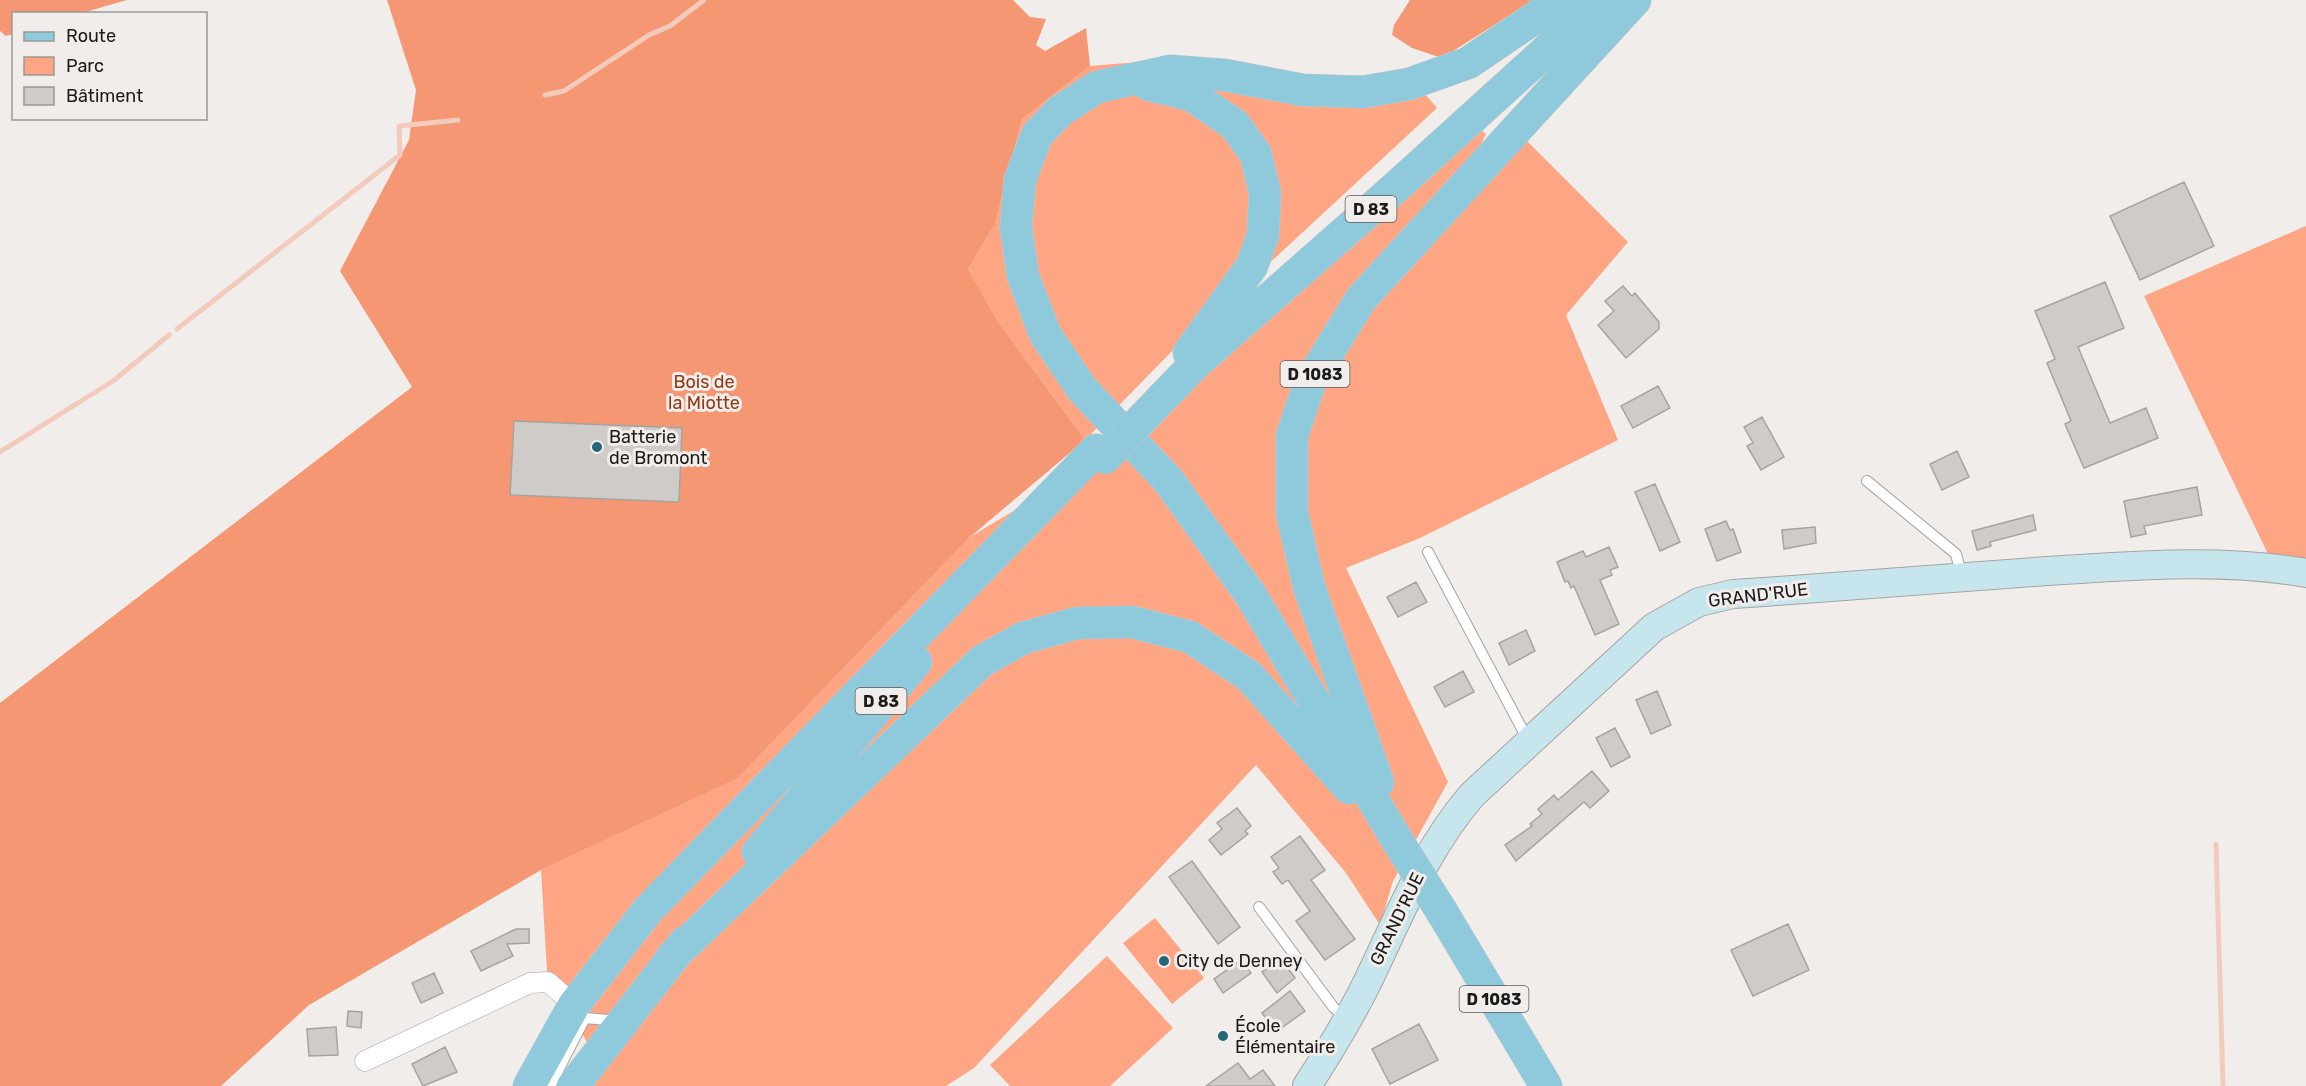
<svg xmlns="http://www.w3.org/2000/svg" width="2306" height="1086" font-family="Rubik,sans-serif">
	<style>
		.green { fill: #fea583 }
		.forest { fill: #f59773 }
		.lines { fill: none; stroke-linecap: round; stroke-linejoin: round }
		.stream { stroke: #f3cbbc; stroke-width: 5 }
		.building { fill: #cecbc9; stroke: #a6a3a1; stroke-width: 1.5 }
		.lane-casing { stroke: #a6a3a2; stroke-width: 12 }
		.street-casing { stroke: #a6a3a2; stroke-width: 21 }
		.secondary-casing { stroke: #a6a3a2; stroke-width: 30 }
		.primary-casing { stroke: #c9c8c8; stroke-width: 33 }
		.lane { stroke: #fff; stroke-width: 10 }
		.street { stroke: #fff; stroke-width: 20 }
		.secondary { stroke: #c7e5ed; stroke-width: 28 }
		.primary { stroke: #8fcadc; stroke-width: 32 }
		.primary-bridge-casing { stroke: #c9c8c8; stroke-width: 33; stroke-linecap: butt }
		.primary-bridge { stroke: #8fcadc; stroke-width: 32 }
		.poi-dot { fill: #25667a; stroke: #f0edeb; stroke-width: 2 }
		.labels { text-anchor: middle; dominant-baseline: central; stroke-width: 6; stroke-linejoin: round; paint-order: stroke }
		.shield { fill: #f0edeb; stroke: #5c5a59; stroke-width: 1.5 }
		.shield-label { font-size: 16px; font-weight: bold; fill: #1c1b1a }
		.park-label { font-size: 18px; fill: #8e3b16; stroke: #f0edeb }
		.poi-label { font-size: 18px; fill: #1c1b1a; stroke: #f0edeb; text-anchor: start }
		.street-label { font-size: 18px; fill: #1c1b1a; stroke: #f0edeb }
	</style>
	<rect width="100%" height="100%" fill="#f0edeb"/>
	<!-- green -->
	<path class="green" d="M1163 60 1308 80 1389 73 1425 94 1437 108 1276 257 1211 308 1182 341 1085 440 997 320 968 269 995 224 1022 119 1090 66Z
		M1478 128 1486 134 1470 166 1526 140 1628 242 1566 315 1618 440 1420 538 1346 568 1448 782 1393 881 1380 925 1346 873 1256 765 974 1068 946 1086H593L602 1069 547 971 541 870 737 779 970 537 1142 434Z
		M2306 226V559L2268 554 2144 296Z
		M1155 918 1204 978 1172 1004 1123 943Z
		M1107 956 1173 1028 1110 1086H1010L990 1065Z"/>
	<!-- forest -->
	<path class="forest" d="M0 0H127L82 13 14 14 13 34 6 36 0 31Z
		M387 0H1013L1030 17 1046 19 1036 45 1045 51 1086 28 1090 66 1022 119 995 224 968 269 997 320 1085 440 970 537 737 779 541 870 309 1005 221 1086H0V703L412 387 340 271 409 140 416 90Z
		M1410 0H1534L1442 58 1412 48 1392 35 1394 25Z"/>
	<g class="lines">
		<!-- stream -->
		<path class="stream" d="M545 95 564 91 649 35 670 26 704 0
			M177 329 400 155 399 126 458 120
			M0 452 113 381 169 335
			M2216 844 2223 1086"/>
	</g>
	<!-- building -->
	<path class="building" d="M2184 182 2214 246 2140 280 2110 216Z
		M2105 282 2124 328 2078 347 2110 423 2146 408 2158 438 2084 468 2065 424 2071 421 2047 363 2055 359 2035 311Z
		M1623 286 1632 296 1635 293 1659 322V329L1626 358 1598 325 1614 311 1605 301Z
		M1658 386 1670 408 1633 428 1621 406Z
		M1762 417 1784 457 1761 470 1747 446 1753 443 1744 427Z
		M514 421 682 428 679 502 510 495Z
		M1957 451 1969 477 1942 490 1930 464Z
		M1655 484 1680 542 1660 551 1635 492Z
		M2197 487 2202 515 2144 526 2146 534 2131 537 2124 501Z
		M2033 515 2036 530 1990 542 1991 546 1977 550 1972 531Z
		M1726 521 1730 530 1733 529 1741 552 1717 561 1705 529Z
		M1815 527 1816 543 1784 549 1782 530Z
		M1609 547 1618 567 1610 570 1612 575 1600 580 1619 624 1595 635 1574 586 1571 588 1568 581 1565 582 1557 562 1583 551 1586 557Z
		M1416 582 1427 602 1398 617 1387 597Z
		M1526 630 1535 651 1509 665 1499 643Z
		M1463 671 1474 692 1445 707 1434 687Z
		M1657 691 1671 725 1651 734 1636 700Z
		M1615 728 1630 757 1611 767 1596 738Z
		M1592 771 1609 791 1590 808 1584 802 1516 861 1505 845 1532 826 1530 824 1542 814 1538 809 1554 795 1558 800Z
		M1237 808 1251 826 1245 831 1248 834 1221 855 1209 840 1222 829 1217 823Z
		M1300 836 1325 870 1311 880 1355 939 1325 960 1296 921 1310 911 1288 880 1282 884 1273 872 1279 868 1271 857Z
		M1192 861 1240 927 1218 944 1169 877Z
		M1788 924 1809 970 1753 996 1731 950Z
		M516 929H529V943L507 944 513 956 481 971 471 951Z
		M1281 959 1295 978 1277 993 1262 972Z
		M1241 960 1251 973 1223 993 1214 979Z
		M434 973 443 993 421 1003 412 983Z
		M1290 991 1305 1011 1276 1032 1262 1013Z
		M348 1011 362 1012 361 1028 347 1026Z
		M1419 1024 1438 1060 1390 1084 1372 1049Z
		M336 1027 338 1055 309 1056 307 1029Z
		M445 1047 457 1072 423 1086 412 1064Z
		M1238 1063 1250 1079 1263 1070 1275 1086H1206Z"/>
	<g class="lines">
		<!-- lane casing -->
		<g class="lane-casing">
			<path id="lane" d="M1867 481 1956 554 1962 577
				M1428 552 1529 742
				M1259 907 1334 1008 1347 1017
				M582 1015 585 1018 619 1021
				M550 1086 585 1018"/>
		</g>
		<!-- street casing -->
		<g class="street-casing">
			<path id="street" d="M365 1061 530 983 548 982 574 1005"/>
		</g>
		<!-- secondary casing -->
		<g class="secondary-casing">
			<path id="secondary" d="M1307 1086C1327 1055 1346 1024 1363 991 1397 923 1422 853 1472 795L1654 627 1699 602 1733 594 1764 592C1858 585 1952 578 2047 571 2133 566 2220 558 2306 573"/>
		</g>
		<!-- primary casing -->
		<g class="primary-casing">
			<path id="primary" d="M1149 85 1191 95 1235 125 1256 155 1265 194 1263 235 1252 266 1189 353
				M1141 420 1195 364 1396 187 1602 0
				M1378 782 1309 587 1292 513V436L1310 382 1361 299 1635 0
				M1400 845 1250 594 1168 480 1082 389 1045 334 1023 276 1016 227 1020 180 1037 135 1060 111 1097 87 1170 71 1224 75 1303 90 1363 92 1409 84 1468 63 1561 0
				M758 852 916 662
				M1442 912 1546 1086
				M672 957 982 661 1023 638 1077 623 1132 622 1190 637 1249 676 1349 788
				M529 1086 574 1005 648 910 1096 450
				M573 1086 685 942"/>
		</g>
		<!-- lane -->
		<use href="#lane" class="lane"/>
		<!-- street -->
		<use href="#street" class="street"/>
		<!-- secondary -->
		<use href="#secondary" class="secondary"/>
		<!-- primary -->
		<use href="#primary" class="primary"/>
		<!-- primary-bridge casing -->
		<g class="primary-bridge-casing">
			<path id="primary-bridge" d="M1105 458 1141 420
				M1400 845 1442 912"/>
		</g>
		<!-- primary-bridge -->
		<use href="#primary-bridge" class="primary-bridge"/>
	</g>
	<!-- markers -->
	<g class="poi-dot">
		<circle cx="597" cy="447" r="6"/>
		<circle cx="1164" cy="961" r="6"/>
		<circle cx="1223" cy="1036" r="6"/>
	</g>
	<g class="labels">
		<!-- shield labels -->
		<g class="shield">
			<rect x="1345.5" y="196" width="51" height="26" rx="4.5"/>
			<rect x="1280.5" y="361" width="69" height="26" rx="4.5"/>
			<rect x="855.5" y="688" width="51" height="26" rx="4.5"/>
			<rect x="1459.5" y="986" width="69" height="26" rx="4.5"/>
		</g>
		<g class="shield-label">
			<text x="1371" y="209">D 83</text>
			<text x="1315" y="374">D 1083</text>
			<text x="881" y="701">D 83</text>
			<text x="1494" y="999">D 1083</text>
		</g>
		<!-- park labels -->
		<g class="park-label">
			<text x="704" y="382">Bois de<tspan x="704" dy="21">la Miotte</tspan></text>
		</g>
		<!-- poi labels -->
		<g class="poi-label">
			<text x="609" y="437">Batterie<tspan x="609" dy="21">de Bromont</tspan></text>
			<text x="1176" y="961">City de Denney</text>
			<text x="1235" y="1026">École<tspan x="1235" dy="21">Élémentaire</tspan></text>
		</g>
		<!-- street labels -->
		<g class="street-label">
			<text transform="translate(1758 595) rotate(-7)">GRAND'RUE</text>
			<text transform="translate(1397 919) rotate(-64)">GRAND'RUE</text>
		</g>
	</g>
	<!-- legend -->
	<rect x="12" y="12" width="195" height="108" fill="#f0edeb" stroke="#9b9997" stroke-width="1.5"/>
	<rect x="24" y="32" width="30" height="9" fill="#8fcadc" stroke="#9b9997" stroke-width="1.5"/>
	<text x="66" y="42" font-size="18" fill="#1c1b1a">Route</text>
	<rect x="24" y="57" width="30" height="18" fill="#fea583" stroke="#9b9997" stroke-width="1.5"/>
	<text x="66" y="72" font-size="18" fill="#1c1b1a">Parc</text>
	<rect x="24" y="87" width="30" height="18" fill="#cecbc9" stroke="#9b9997" stroke-width="1.5"/>
	<text x="66" y="102" font-size="18" fill="#1c1b1a">Bâtiment</text>
</svg>
